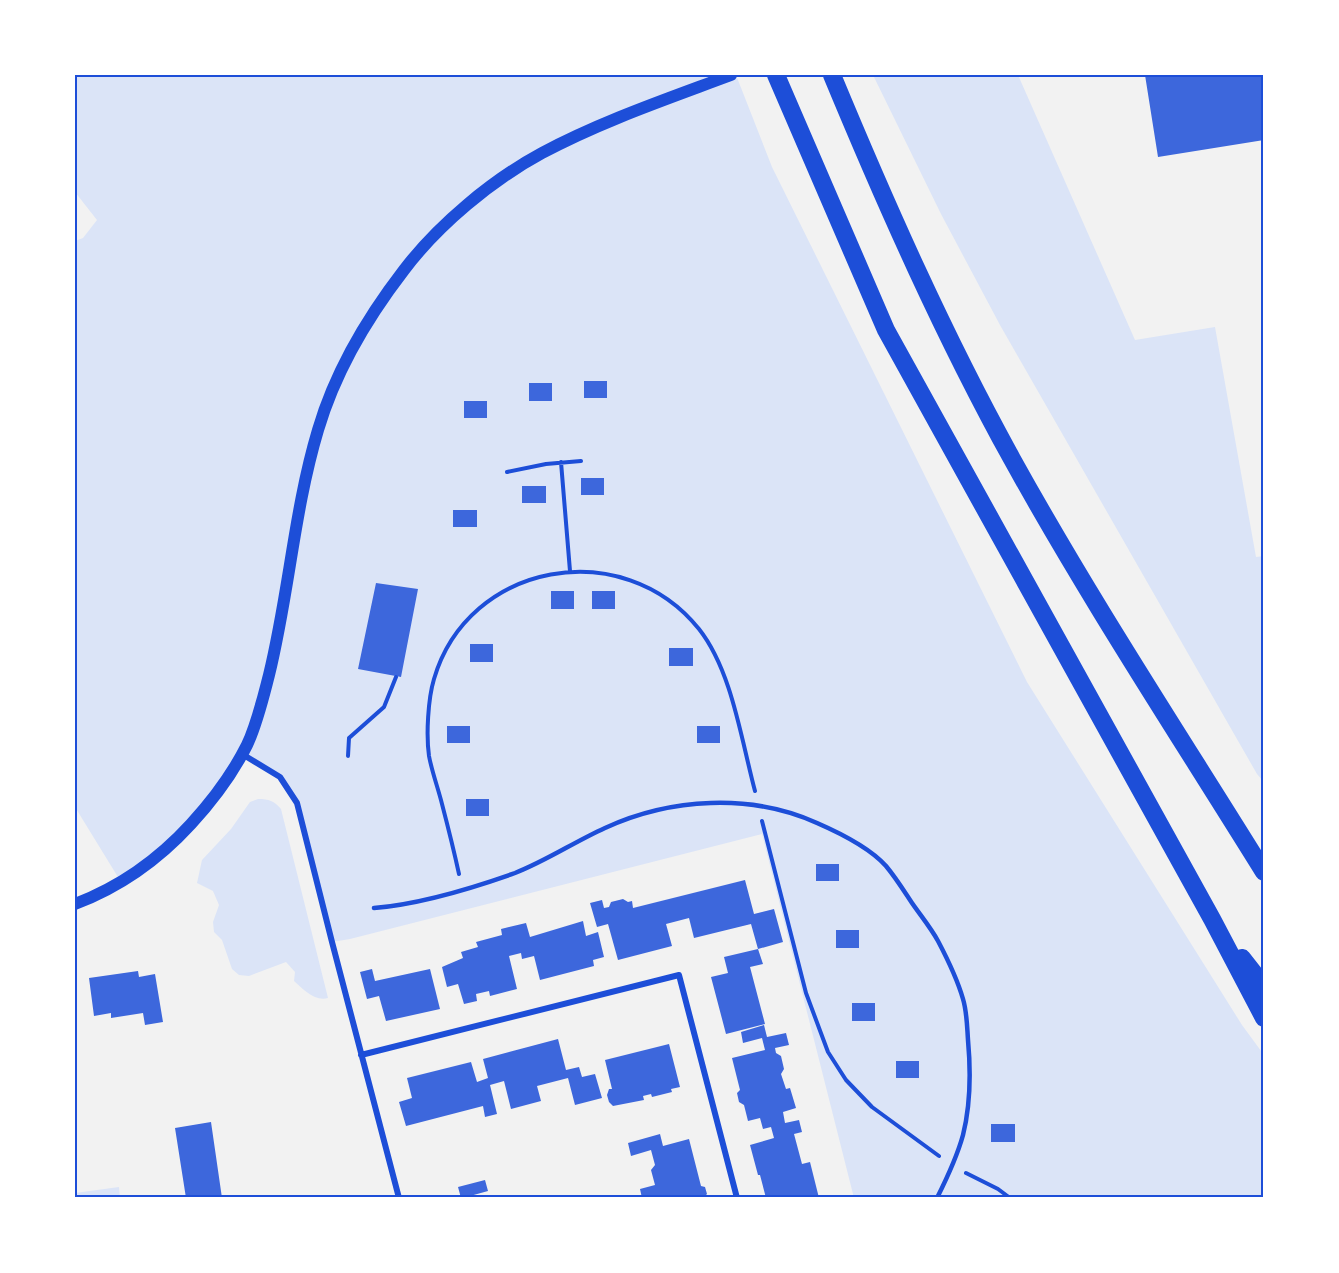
<svg xmlns="http://www.w3.org/2000/svg" width="1339" height="1273" font-family="Mulish,sans-serif">
	<style>
		.green { fill: #dbe4f7 }
		.building { fill: #3d67dc }
		.lines { fill: none; stroke-linecap: round; stroke-linejoin: round }
		.path { stroke: #1d4ed8; stroke-width: 4 }
		.service { stroke: #1d4ed8; stroke-width: 4.5 }
		.minor { stroke: #1d4ed8; stroke-width: 6 }
		.secondary { stroke: #1d4ed8; stroke-width: 12 }
		.motorway { stroke: #1d4ed8; stroke-width: 18 }
		.neatline { fill: none; stroke: #1d4ed8; stroke-width: 2 }
	</style>
	<rect width="100%" height="100%" fill="#f2f2f2"/>
	<!-- green -->
	<path class="green" d="M75 75H736L772 167 1027 682 1242 1025 1264 1055V1198H854L762 834 350 939 332 942 297 803 280 777 245 753 204 810 121 882 75 807V241L83 238 97 220 75 192Z
		M873 75H1018L1135 340 1215 327 1256 557 1264 556V782L1257 774 1000 325 941 214Z
		M258 799C269 799 274 801 281 809L328 998C315 1002 303 989 294 981L295 972 286 962 249 976 239 975 232 969 222 940 214 932 213 922 219 905 213 891 197 883 202 860 231 829 250 802Z
		M119 1187 120 1198H75V1193Z"/>
	<!-- building -->
	<path class="building" d="M1145 75H1264V140L1158 157Z
		M584 381H607V398H584Z
		M529 383H552V401H529Z
		M464 401H487V418H464Z
		M581 478H604V495H581Z
		M522 486H546V503H522Z
		M453 510H477V527H453Z
		M376 583 418 589 401 677 358 669Z
		M551 591H574V609H551Z
		M592 591H615V609H592Z
		M470 644H493V662H470Z
		M669 648H693V666H669Z
		M447 726H470V743H447Z
		M697 726H720V743H697Z
		M466 799H489V816H466Z
		M816 864H839V881H816Z
		M745 880 754 914 774 909 783 942 758 949 751 924 694 938 689 918 666 924 672 946 618 960 608 924 597 927 590 903 602 900 604 908 609 907 611 902 623 899 628 902 632 901 633 908Z
		M583 921 586 936 598 932 604 957 593 960 594 966 540 980 534 956 522 959 521 953 509 956 517 989 490 996 489 991 476 994 477 1001 464 1004 458 984 447 987 442 967 463 958 461 952 478 947 476 942 502 935 501 929 526 923 530 937Z
		M836 930H859V948H836Z
		M758 949 763 964 750 967 765 1024 726 1034 711 977 728 973 724 957Z
		M372 969 375 981 430 969 440 1009 386 1021 379 996 367 999 360 972Z
		M138 971 139 977 155 974 163 1022 145 1025 143 1013 111 1018V1013L94 1016 89 978Z
		M852 1003H875V1021H852Z
		M764 1025 767 1037 786 1033 789 1045 775 1048 776 1053 781 1056 784 1069 781 1074 786 1089 790 1088 796 1108 783 1112 785 1123 799 1120 802 1132 794 1134 802 1164 810 1162 819 1198H766L760 1175H758L750 1145 774 1138 771 1127 763 1129 760 1118 748 1121 744 1105 739 1102 737 1093 740 1090 732 1058 765 1050 762 1038 743 1043 741 1032Z
		M558 1039 566 1070 579 1067 582 1077 595 1074 602 1098 575 1105 568 1078 537 1086 541 1101 511 1109 504 1081 490 1085 497 1114 485 1117 483 1106 406 1126 399 1102 412 1098 407 1078 471 1062 477 1082 488 1078 483 1059Z
		M669 1044 680 1087 671 1089 672 1092 652 1097 651 1094 643 1096 644 1100 613 1106 609 1102 607 1095 609 1089H612L605 1060Z
		M896 1061H919V1078H896Z
		M211 1122 222 1198H186L175 1128Z
		M991 1124H1015V1142H991Z
		M660 1134 663 1146 689 1139 701 1186 705 1187 707 1194 703 1198H642L640 1189 655 1185 651 1170 655 1165 651 1150 631 1156 628 1143Z
		M485 1180 488 1191 470 1196V1198H461L458 1187Z"/>
	<g class="lines">
		<!-- path -->
		<path class="path" d="M561 462 570 571
			M507 472 546 464 581 461
			M348 756 349 738 384 707 396 677
			M762 821 806 993 828 1052 846 1080 872 1107 939 1156
			M459 874C454 851 448 827 442 804 438 788 432 772 429 756 426 735 428 699 434 679 468 562 623 534 699 629 732 671 741 739 755 791
			M966 1173 998 1189 1010 1198"/>
		<!-- service -->
		<path class="service" d="M374 908C421 904 470 889 515 873 546 861 574 842 605 828 670 798 751 793 817 823 840 833 869 847 886 866 896 878 904 891 912 903 921 916 931 928 938 941 948 960 957 978 963 999 967 1012 967 1026 968 1040 971 1073 971 1103 963 1135 957 1157 947 1178 937 1198"/>
		<!-- minor -->
		<path class="minor" d="M242 754 280 777 297 803 332 942 399 1198
			M361 1055 679 975 737 1198"/>
		<!-- secondary -->
		<path class="secondary" d="M75 904C120 887 159 859 191 824 213 800 232 775 247 745 257 724 263 698 269 675 289 594 294 510 318 430 335 372 367 318 404 270 438 225 492 180 542 153 602 121 667 99 731 75"/>
		<!-- motorway -->
		<path class="motorway" d="M776 75 886 330 1212 919 1264 1018
			M832 75C886 205 944 336 1012 459 1090 600 1179 735 1264 872
			M1242 958 1264 986"/>
	</g>
	<!-- border -->
	<rect width="1339" height="1273" fill="none" stroke="#ffffff" stroke-width="153"/>
	<rect x="76" y="76" width="1186" height="1120" class="neatline"/>
</svg>
